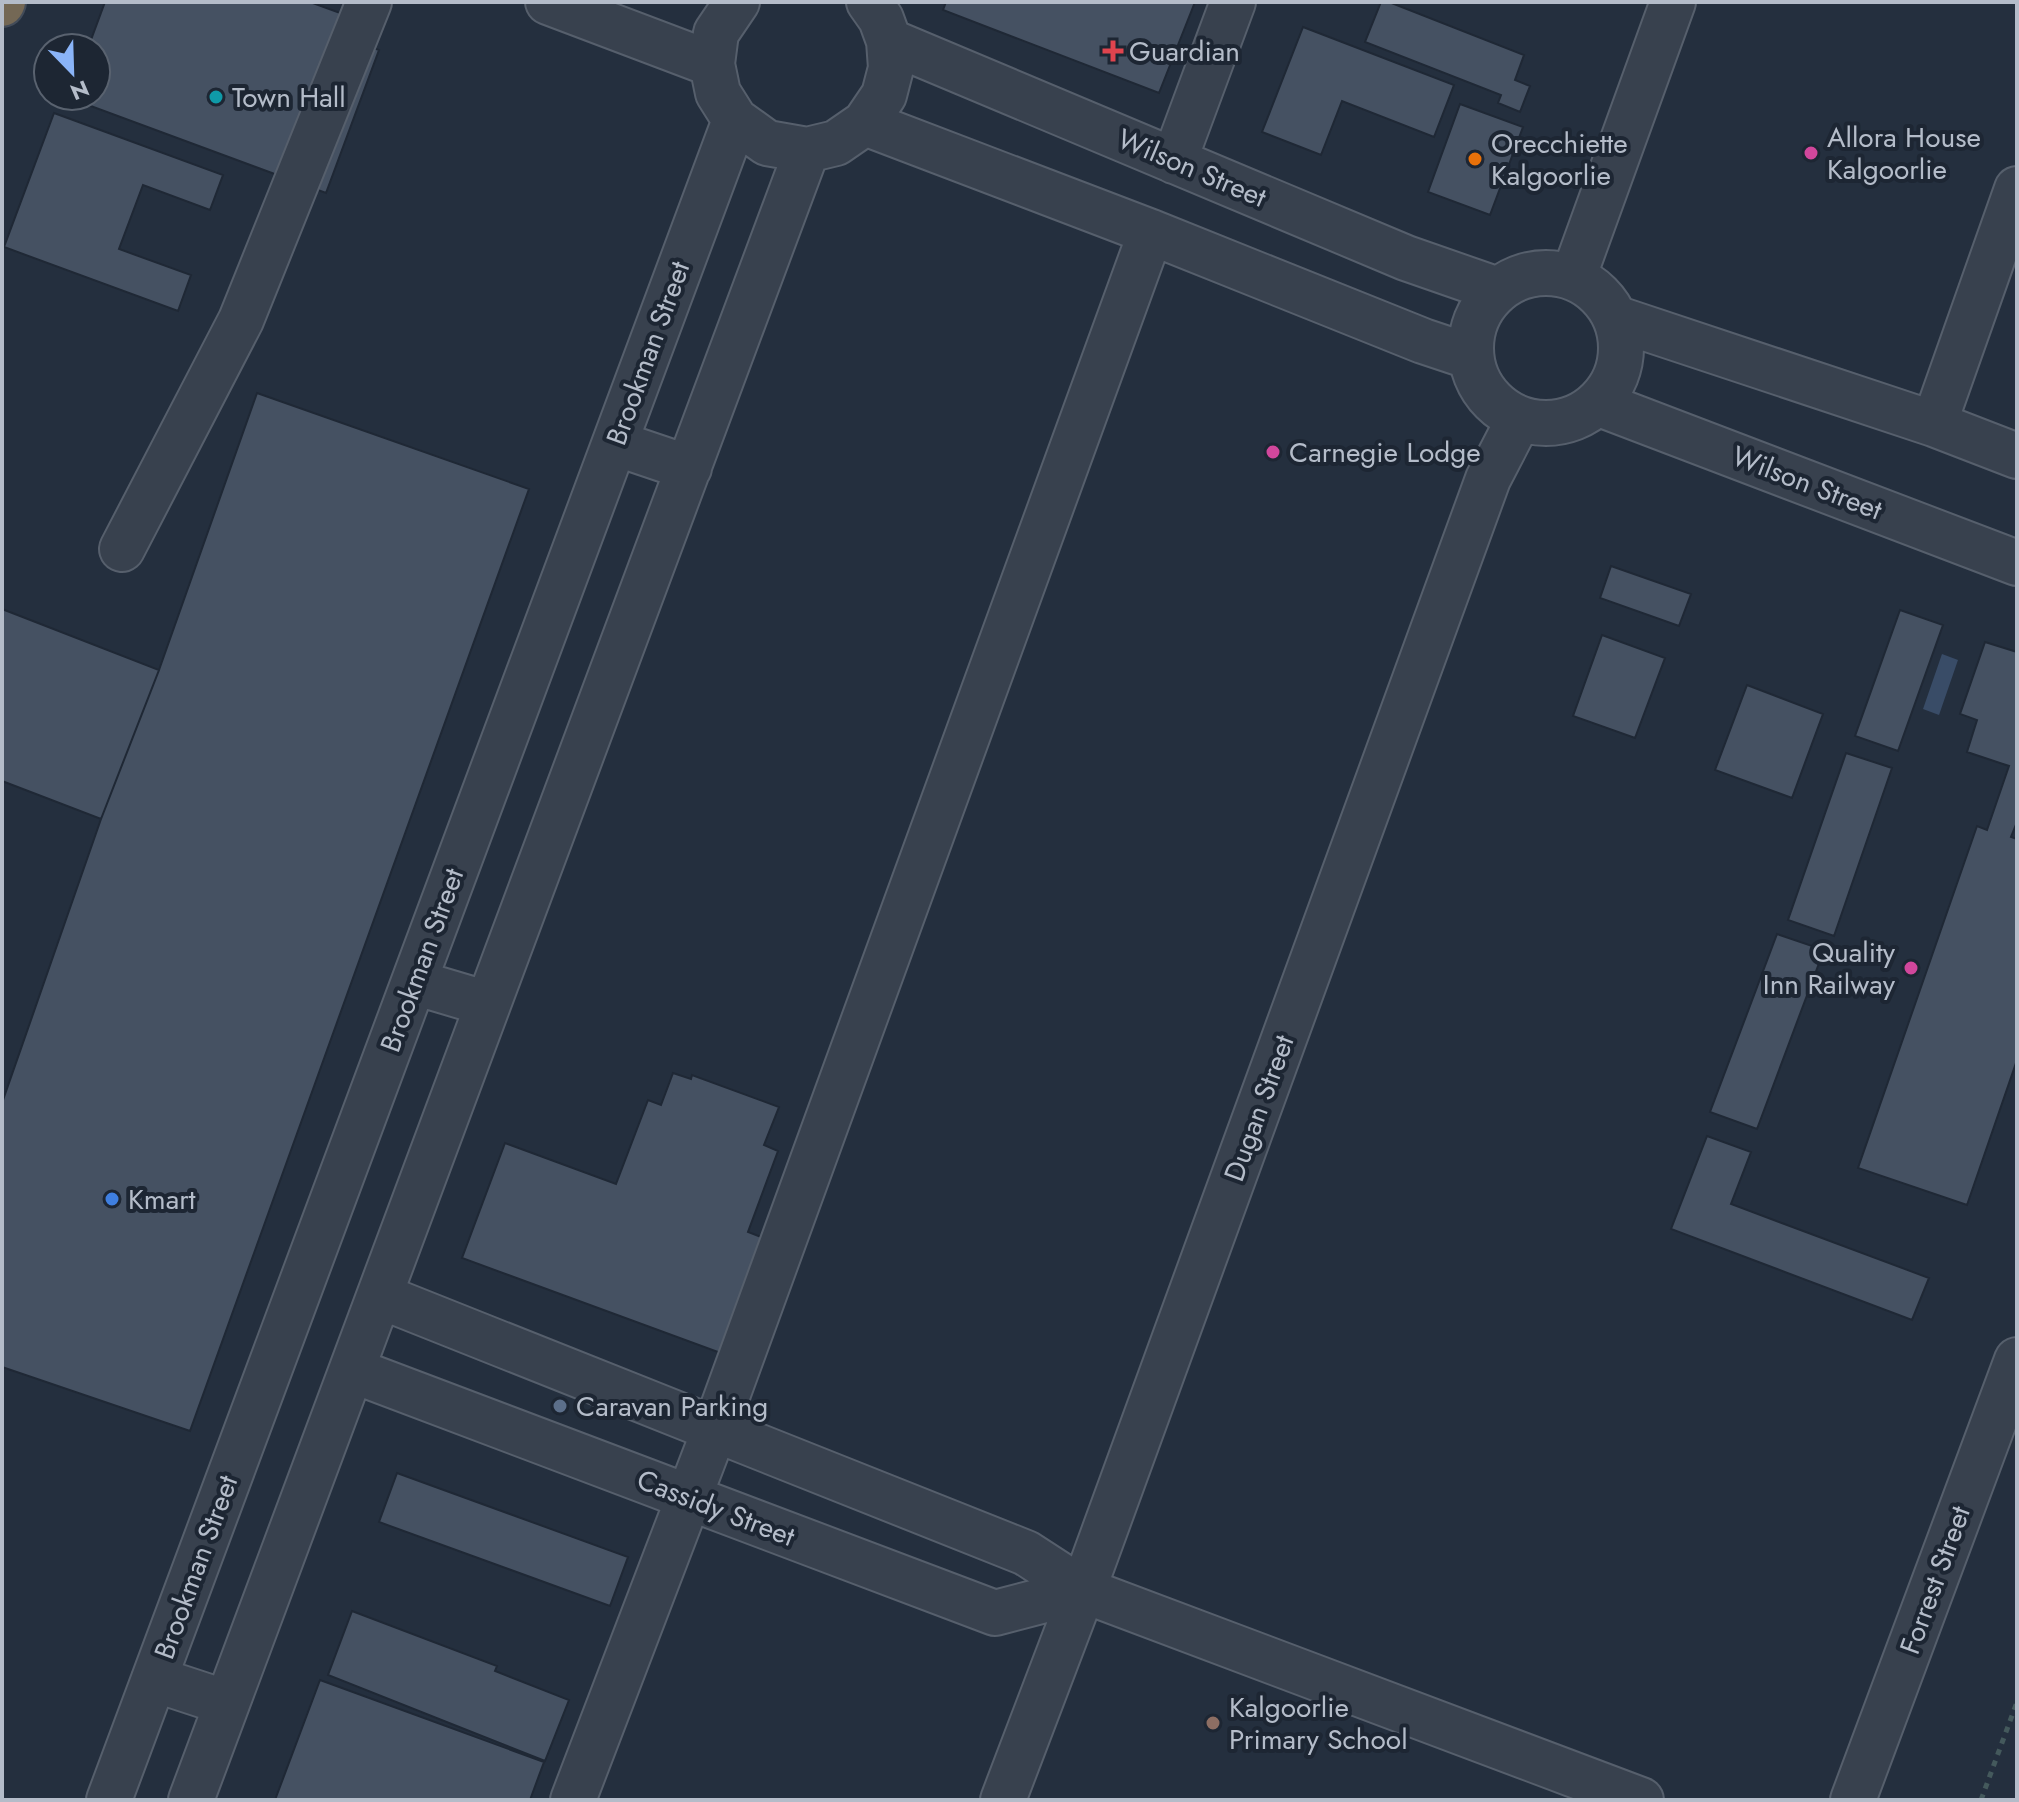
<svg xmlns="http://www.w3.org/2000/svg" width="2019" height="1802" font-family="Jost,sans-serif">
	<style>
		.water { fill: #394c67 }
		.building { fill: #455162; stroke: #1f2835; stroke-width: 2 }
		.lines { fill: none; stroke-linecap: round; stroke-linejoin: round }
		.minor-casing { stroke: #565f6c; stroke-width: 48 }
		.highway-casing { stroke: #434c59; stroke-width: 48 }
		.path { stroke: #44595c; stroke-width: 5; stroke-dasharray: 6 6; stroke-linecap: butt }
		.minor { stroke: #38414e; stroke-width: 44 }
		.highway { stroke: #746855; stroke-width: 44 }
		.health-dot { fill: #e0444e; stroke: #1d2633; stroke-width: 3 }
		.culture-dot { fill: #0f9aa8; stroke: #1d2633; stroke-width: 3 }
		.hotel-dot { fill: #d1479c; stroke: #1d2633; stroke-width: 3 }
		.food-dot { fill: #e8710a; stroke: #1d2633; stroke-width: 3 }
		.shop-dot { fill: #3f7fe0; stroke: #1d2633; stroke-width: 3 }
		.service-dot { fill: #5c6f8a; stroke: #1d2633; stroke-width: 3 }
		.education-dot { fill: #8d6e63; stroke: #1d2633; stroke-width: 3 }
		.labels { text-anchor: middle; dominant-baseline: central; stroke-width: 8; stroke-linejoin: round; paint-order: stroke }
		.poi-label { font-size: 28px; fill: #b4bcc9; stroke: #1d2633; text-anchor: start }
		.street-label { font-size: 28px; fill: #b4bcc9; stroke: #1d2633 }
	</style>
	<rect width="100%" height="100%" fill="#242f3e"/>
	<!-- water -->
	<path class="water" d="M1942 654 1958 660 1939 715 1923 709Z"/>
	<!-- building -->
	<path class="building" d="M105 2H310L343 14 335 34 379 50 326 193 69 98 70 96H96V48H88Z
		M946 2H1195L1159 93 943 10Z
		M1381 2H1389L1524 55 1515 80 1530 86 1520 112 1498 103 1501 95 1365 42Z
		M1303 27 1454 85 1434 137 1342 101 1321 155 1262 132Z
		M1460 104 1523 127 1490 215 1428 192Z
		M54 113 223 175 210 210 143 185 119 249 191 275 178 311 4 247Z
		M257 393 529 489 190 1431 2 1367V1103L101 819 159 670Z
		M1611 566 1691 594 1679 626 1600 598Z
		M2 609 159 670 101 819 2 781Z
		M1900 610 1943 625 1898 751 1855 736Z
		M1602 635 1665 658 1635 738 1573 716Z
		M1985 642 2017 652V822L2011 837 2017 839V1060L1967 1205 1858 1168 1977 826 1987 830 2009 766 1967 752 1977 720 1960 714Z
		M1747 685 1823 714 1792 798 1715 770Z
		M1846 753 1892 768 1834 936 1788 920Z
		M1777 934 1824 950 1757 1129 1710 1112Z
		M673 1073 691 1079 692 1075 779 1107 764 1145 778 1151 748 1232 769 1240 726 1355 462 1258 505 1143 616 1184 648 1100 661 1105Z
		M1707 1136 1751 1152 1731 1204 1929 1278 1912 1320 1671 1229Z
		M397 1473 628 1557 610 1606 379 1522Z
		M352 1611 497 1666 495 1671 569 1700 545 1761 328 1675Z
		M320 1680 544 1762 530 1800H275Z"/>
	<g class="lines">
		<!-- minor casing -->
		<g class="minor-casing">
			<path id="minor" d="M548 2 712 64
				M737 2 716 33 712 64 718 93 735 120 767 143 807 150 836 143 865 123 884 95 891 68 889 41 881 19 869 2
				M889 41 1406 258 1498 290
				M865 123 1151 232 1423 341 1471 357
				M1174 161 1233 2
				M1471 348a75 75 0 1 1 150 0a75 75 0 1 1-150 0Z
				M1573 278 1673 2
				M1615 318 1934 424 2017 456
				M1597 403 2017 563
				M1934 424 2017 189
				M615 443 689 468
				M122 549 241 320 369 2
				M414 982 488 1004
				M380 1296 1026 1553 1083 1590 1641 1800
				M352 1370 995 1613 1083 1590
				M154 1679 227 1703
				M109 1800 735 120
				M191 1800 807 150
				M573 1800 715 1429 1151 232
				M1003 1800 1083 1590 1488 479 1519 419
				M1853 1800 2017 1360"/>
		</g>
		<!-- highway casing -->
		<g class="highway-casing">
			<path id="highway" d="M2 4 3 2"/>
		</g>
		<!-- path -->
		<path class="path" d="M1981 1800 2017 1702"/>
		<!-- minor -->
		<use href="#minor" class="minor"/>
		<!-- highway -->
		<use href="#highway" class="highway"/>
	</g>
	<!-- markers -->
	<path class="health-dot" d="M1109 39h8v8h8v8h-8v8h-8v-8h-8v-8h8z"/>
	<circle class="culture-dot" cx="216" cy="97" r="8"/>
	<g class="hotel-dot">
		<circle cx="1811" cy="153" r="8"/>
		<circle cx="1273" cy="452" r="8"/>
		<circle cx="1911" cy="968" r="8"/>
	</g>
	<circle class="food-dot" cx="1475" cy="159" r="8"/>
	<circle class="shop-dot" cx="112" cy="1199" r="8"/>
	<circle class="service-dot" cx="560" cy="1406" r="8"/>
	<circle class="education-dot" cx="1213" cy="1723" r="8"/>
	<g class="labels">
		<!-- poi labels -->
		<g class="poi-label">
			<text x="1129" y="51">Guardian</text>
			<text x="232" y="97">Town Hall</text>
			<text x="1827" y="137">Allora House<tspan x="1827" dy="32">Kalgoorlie</tspan></text>
			<text x="1491" y="143">Orecchiette<tspan x="1491" dy="32">Kalgoorlie</tspan></text>
			<text x="1289" y="452">Carnegie Lodge</text>
			<text x="1895" y="952" text-anchor="end">Quality<tspan x="1895" dy="32">Inn Railway</tspan></text>
			<text x="128" y="1199">Kmart</text>
			<text x="576" y="1406">Caravan Parking</text>
			<text x="1229" y="1707">Kalgoorlie<tspan x="1229" dy="32">Primary School</tspan></text>
		</g>
		<!-- street labels -->
		<g class="street-label">
			<text transform="translate(1192 168) rotate(23)">Wilson Street</text>
			<text transform="translate(648 353) rotate(-70)">Brookman Street</text>
			<text transform="translate(1807 483) rotate(21)">Wilson Street</text>
			<text transform="translate(422 960) rotate(-70)">Brookman Street</text>
			<text transform="translate(1259 1108) rotate(-70)">Dugan Street</text>
			<text transform="translate(716 1508) rotate(21)">Cassidy Street</text>
			<text transform="translate(196 1567) rotate(-70)">Brookman Street</text>
			<text transform="translate(1935 1580) rotate(-70)">Forrest Street</text>
		</g>
	</g>
	<!-- border -->
	<rect width="2019" height="1802" fill="none" stroke="#b4bcc9" stroke-width="8"/>
	<!-- north arrow -->
	<g transform="translate(72 72) rotate(157)"><circle r="38" fill="#1d2633" stroke="#59626f" stroke-width="2"/>
	<path d="M0-6L14 30L0 20L-14 30Z" fill="#8ab4f8"/>
	<text y="-12" font-size="22" font-weight="bold" text-anchor="middle" fill="#b4bcc9">N</text>
	</g>
</svg>
